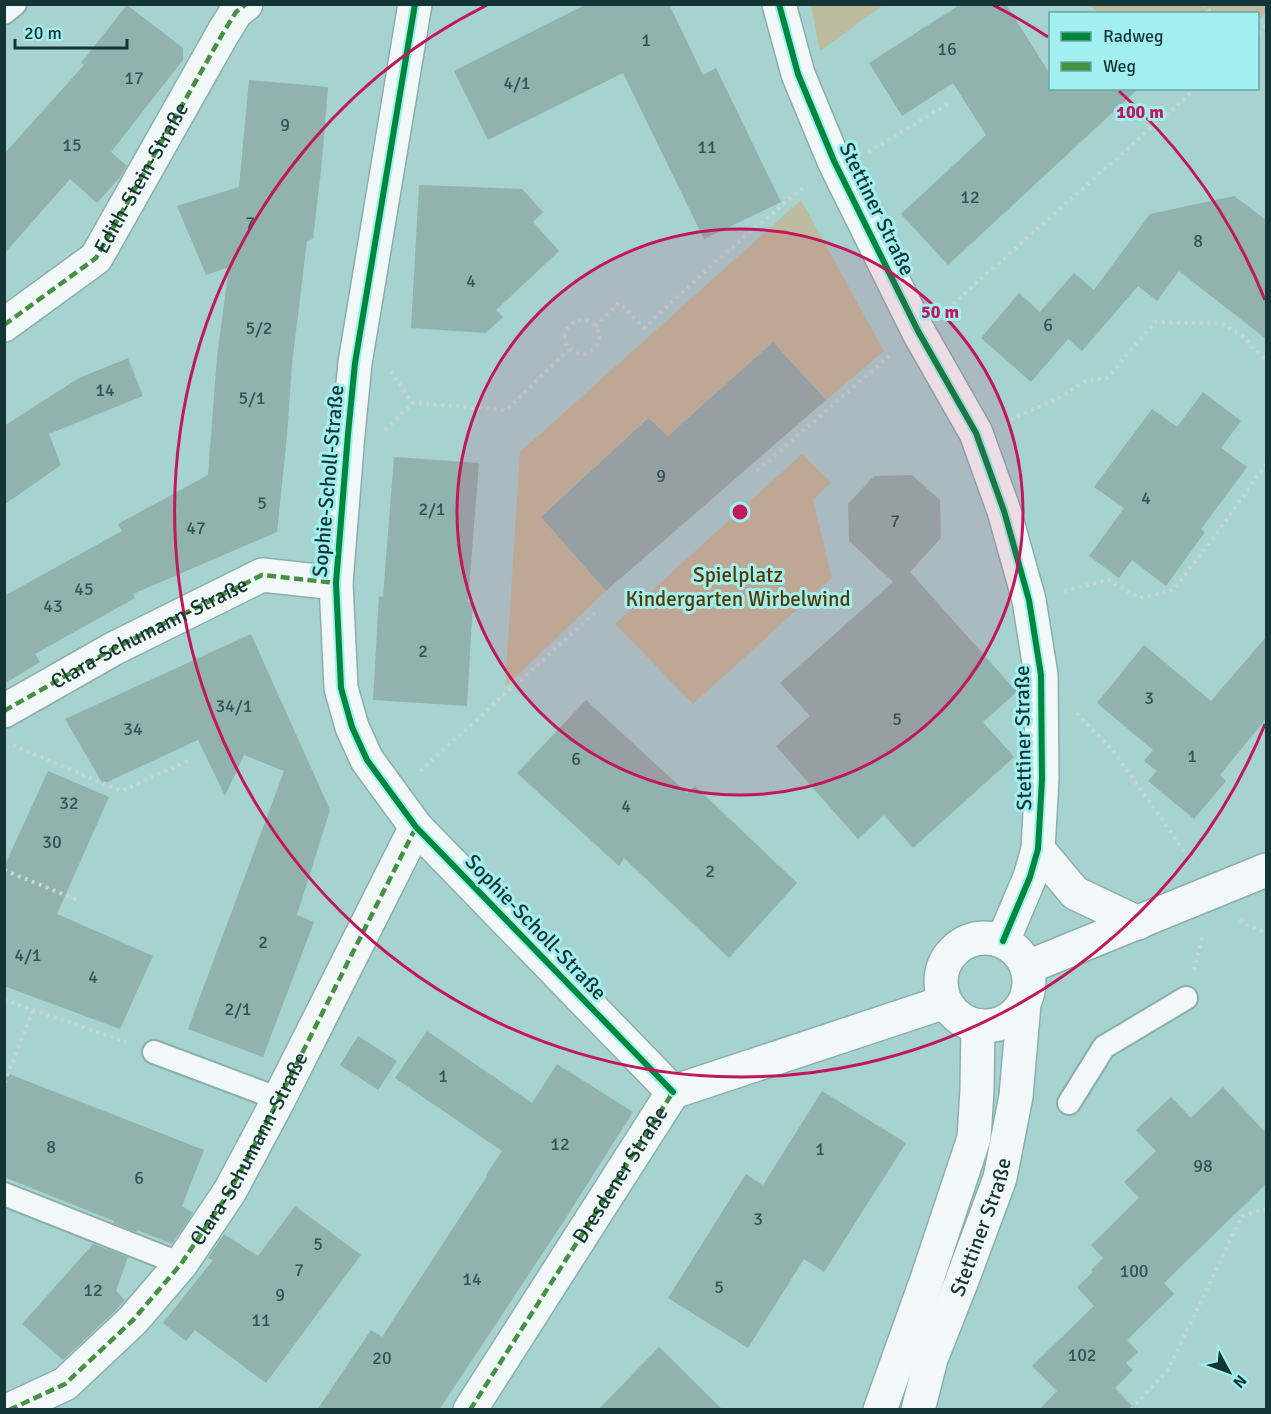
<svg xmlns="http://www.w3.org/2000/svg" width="1271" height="1414" font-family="Signika,sans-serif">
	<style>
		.green { fill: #bdbc9e }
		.building { fill: #91b2ad }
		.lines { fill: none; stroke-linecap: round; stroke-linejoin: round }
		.service-casing { stroke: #8baead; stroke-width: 26 }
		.minor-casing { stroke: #8baead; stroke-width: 36 }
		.path { stroke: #c7d5d5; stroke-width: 4; stroke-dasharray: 3 4.5; stroke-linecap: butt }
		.service { stroke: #f2f8f8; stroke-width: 22 }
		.minor { stroke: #f2f8f8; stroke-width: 33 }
		.quiet { stroke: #449142; stroke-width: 4.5; stroke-dasharray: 9 4.5; stroke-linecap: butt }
		.cycleway-casing { stroke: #a1f0ef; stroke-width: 10 }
		.cycleway { stroke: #00873e; stroke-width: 6 }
		.ring { fill: none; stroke: #c2185b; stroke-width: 3 }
		.labels { text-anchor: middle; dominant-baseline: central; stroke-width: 6; stroke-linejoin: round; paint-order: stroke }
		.number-label { font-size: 18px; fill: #335453 }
		.street-label { font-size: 21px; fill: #143535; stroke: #a1f0ef }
		.park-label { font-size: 21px; fill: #573800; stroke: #a1f0ef }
		.centre { fill: #c2185b; stroke: #a1f0ef; stroke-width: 3 }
		.ring-label { font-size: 18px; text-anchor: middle; font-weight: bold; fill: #c2185b; stroke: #a1f0ef; stroke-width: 6; stroke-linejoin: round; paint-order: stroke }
	</style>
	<rect width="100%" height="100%" fill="#a6d2d0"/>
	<!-- green -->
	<path class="green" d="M1266 4V13L1258 21V14L1100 13 1089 5Z
		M811 5V4L883 5 820 51Z
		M801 200 884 351 826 400 773 342 668 436 647 418 541 517 606 591 505 687 520 452Z
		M802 454 831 482 813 500 832 578 693 704 615 624Z"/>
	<!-- building -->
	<path class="building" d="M587 4H669L703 75 716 68 781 202 704 239 623 73 488 140 454 71Z
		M961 4H1006L1050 74V88H1139L948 265 901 214 986 135 953 83 902 116 869 63Z
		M127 5 183 48V60L111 152 127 166 121 176 97 203 70 179 4 254V154L84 65 81 63Z
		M249 80 328 87 321 171 313 239 307 241 292 364 287 436 277 532 133 594 135 598 35 654 40 662 4 684V596L122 531 118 524 208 475 217 357 229 267 206 275 177 206 239 187Z
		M419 185 522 189 543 212 533 222 559 251 496 310 503 317 486 333 411 328Z
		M1234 196 1266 220V339L1179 271 1157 301 1138 286 1082 351 1068 339 1031 382 981 338 1019 293 1040 312 1074 273 1094 290 1150 214Z
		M773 342 826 400 606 591 541 517 648 418 668 436Z
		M128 358 143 396 49 434 61 465 4 505V426L79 378Z
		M1203 392 1241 421 1221 448 1247 467 1201 529 1205 532 1166 586 1132 560 1119 578 1089 556 1124 508 1094 487 1152 409 1177 427Z
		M394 457 479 463 468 602H473L467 706 373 700 379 596 383 597Z
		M912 475 940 500 941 538 910 572 1017 692 983 722 1014 757 913 848 884 815 858 839 776 746 810 716 780 683 893 582 849 541 848 504 874 476Z
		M251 634 330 810 297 915 314 922 263 1057 188 1029 284 771 244 755 225 796 198 740 103 784 65 719Z
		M1266 637V719L1220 775 1226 781 1194 819 1148 781 1157 771 1144 761 1153 750 1097 703 1144 645 1211 701Z
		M586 700 687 793 695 786 797 883 729 958 624 858 619 866 517 773Z
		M48 771 109 797 57 914 153 956 120 1029 4 986V867Z
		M427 1031 532 1103 557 1064 633 1112 562 1224 439 1410H317L371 1330 382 1337 487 1176 486 1175 502 1151 395 1078Z
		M358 1036 397 1061 378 1090 340 1065Z
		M4 1072 204 1150 182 1206 193 1213 172 1244 137 1230 136 1232 113 1223 114 1221 4 1177Z
		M1223 1087 1266 1133V1184L1164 1283 1174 1294 1127 1340 1138 1352 1126 1363 1133 1370 1115 1388 1136 1410H1039L1057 1391 1032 1366 1094 1306 1077 1287 1093 1272 1091 1270 1103 1258 1091 1245 1139 1198 1124 1182 1156 1151 1136 1130 1171 1097 1191 1118Z
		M822 1091 906 1143 824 1272 804 1259 748 1348 668 1298 746 1174 763 1185Z
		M295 1206 361 1255 266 1383 195 1330 186 1341 163 1323 213 1260 208 1258 224 1234 258 1256Z
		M93 1244 128 1257 116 1291 125 1300 114 1312 63 1360 22 1324Z
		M659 1347 723 1410H598Z"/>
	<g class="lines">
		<!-- service casing -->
		<g class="service-casing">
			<path id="service" d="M4 13 15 4
				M154 1052 279 1099
				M1069 1103 1104 1047 1186 998
				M4 1194 181 1264"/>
		</g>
		<!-- minor casing -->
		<g class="minor-casing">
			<g id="minor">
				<path d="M415 4 355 363 348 434 336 583 341 688 352 727 367 760 416 827 673 1092"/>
				<path d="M779 4 798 74 834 161 918 331 976 433 1004 511 1029 600 1041 675 1042 779 1038 849 1030 877 1003 941"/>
				<path id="s1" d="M4 325 96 258 223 33 236 12 246 4"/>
				<path d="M4 711 113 649 262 575 336 583"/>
				<path d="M1038 849 1075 893 1138 923"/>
				<circle cx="985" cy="982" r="44"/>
				<path d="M1028 967 1266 870"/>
				<path id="s2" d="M9 1410 65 1384 133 1320 181 1264 230 1191 279 1099 416 827"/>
				<path d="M470 1410 673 1092 945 1002"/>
				<path d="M880 1410 927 1279 974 1138 977 1090 978 1026"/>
				<path id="s3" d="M918 1410 931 1359 961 1283 1000 1178 1016 1096 1024 1004"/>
			</g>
		</g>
		<!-- path -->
		<path class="path" d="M1203 4 1212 14
			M1258 33 1266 25
			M868 152 948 104
			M947 309 1196 88
			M565 337a17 17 0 1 1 34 0a17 17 0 1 1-34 0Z
			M595 326 619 303 644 328 724 254 806 185
			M391 371 412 403
			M1010 419 1058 399 1085 381 1107 378 1155 322 1223 324 1245 338 1253 349 1266 360
			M385 430 412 403 506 410 570 349
			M757 471 890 355
			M1064 591 1108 580 1140 598 1173 590 1217 533 1266 464
			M1077 713 1117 756 1192 862
			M13 745 121 791 192 759
			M420 771 595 613
			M4 870 77 900
			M1240 920 1243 923 1266 933
			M1194 970 1203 934
			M4 1000 126 1042
			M4 1083 33 1011
			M1131 1410 1169 1368 1242 1216 1266 1209"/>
		<!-- service -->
		<use href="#service" class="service"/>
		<!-- minor -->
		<use href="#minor" class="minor"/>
		<!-- quiet -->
		<g class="quiet">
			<path d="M4 325 96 258 223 33 236 12 246 4"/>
			<path id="s4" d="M4 711 113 649 262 575 336 583"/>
			<path d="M9 1410 65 1384 133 1320 181 1264 230 1191 279 1099 416 827"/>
			<path id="s5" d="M470 1410 673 1092"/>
		</g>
		<!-- cycleway casing -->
		<g class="cycleway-casing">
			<path id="cycleway" d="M415 4 355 363 348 434 336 583 341 688 352 727 367 760 416 827 673 1092
				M779 4 798 74 834 161 918 331 976 433 1004 511 1029 600 1041 675 1042 779 1038 849 1030 877 1003 941"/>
		</g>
		<!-- cycleway -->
		<use href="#cycleway" class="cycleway"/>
	</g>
	<!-- distance rings -->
	<circle cx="740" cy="512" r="283" fill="#c2185b" fill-opacity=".12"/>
	<g class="ring">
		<circle cx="740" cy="512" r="283"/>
		<path d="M1265 724A566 566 0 1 1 487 5M993 5A566 566 0 0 1 1048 37M1119 91A566 566 0 0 1 1265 300"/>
	</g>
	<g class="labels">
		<!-- number labels -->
		<g class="number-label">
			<text x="646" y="40">1</text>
			<text x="947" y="49">16</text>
			<text x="134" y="78">17</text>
			<text x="517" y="83">4/1</text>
			<text x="285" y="125">9</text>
			<text x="72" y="145">15</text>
			<text x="707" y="147">11</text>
			<text x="970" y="197">12</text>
			<text x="250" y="223">7</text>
			<text x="1198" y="241">8</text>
			<text x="471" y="281">4</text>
			<text x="1048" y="325">6</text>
			<text x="259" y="328">5/2</text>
			<text x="105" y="390">14</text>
			<text x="252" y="398">5/1</text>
			<text x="661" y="476">9</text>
			<text x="1146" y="498">4</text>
			<text x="262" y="503">5</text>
			<text x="432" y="509">2/1</text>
			<text x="895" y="521">7</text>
			<text x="196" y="528">47</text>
			<text x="84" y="589">45</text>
			<text x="53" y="606">43</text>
			<text x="423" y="651">2</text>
			<text x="1149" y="698">3</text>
			<text x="234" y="706">34/1</text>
			<text x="897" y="719">5</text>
			<text x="133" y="729">34</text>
			<text x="1192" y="756">1</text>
			<text x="576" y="759">6</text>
			<text x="69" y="803">32</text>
			<text x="626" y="806">4</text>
			<text x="52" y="842">30</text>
			<text x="710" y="871">2</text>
			<text x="263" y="942">2</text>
			<text x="28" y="955">4/1</text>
			<text x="93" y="977">4</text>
			<text x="238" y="1009">2/1</text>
			<text x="443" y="1076">1</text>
			<text x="560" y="1144">12</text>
			<text x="51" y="1147">8</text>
			<text x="820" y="1149">1</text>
			<text x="1203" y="1166">98</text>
			<text x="139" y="1178">6</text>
			<text x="758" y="1219">3</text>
			<text x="318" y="1244">5</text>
			<text x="299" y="1270">7</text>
			<text x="1134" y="1271">100</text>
			<text x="472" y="1279">14</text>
			<text x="719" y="1287">5</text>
			<text x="93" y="1290">12</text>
			<text x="280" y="1295">9</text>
			<text x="261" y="1320">11</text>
			<text x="1082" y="1355">102</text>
			<text x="382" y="1358">20</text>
		</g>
		<!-- street labels -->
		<g class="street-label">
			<text stroke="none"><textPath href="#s1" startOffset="206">Edith-Stein-Straße</textPath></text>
			<text transform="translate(877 209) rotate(64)">Stettiner Straße</text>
			<text transform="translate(328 481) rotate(-85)">Sophie-Scholl-Straße</text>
			<text stroke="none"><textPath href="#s4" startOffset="165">Clara-Schumann-Straße</textPath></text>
			<text transform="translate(1023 738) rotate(-91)">Stettiner Straße</text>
			<text transform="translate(536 927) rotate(46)">Sophie-Scholl-Straße</text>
			<text stroke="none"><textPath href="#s2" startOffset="363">Clara-Schumann-Straße</textPath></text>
			<text stroke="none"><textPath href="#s5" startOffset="279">Dresdener Straße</textPath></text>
			<text stroke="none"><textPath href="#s3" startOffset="194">Stettiner Straße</textPath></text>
		</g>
		<!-- park labels -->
		<g class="park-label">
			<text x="738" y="575">Spielplatz<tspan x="738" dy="24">Kindergarten Wirbelwind</tspan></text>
		</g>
	</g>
	<circle cx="740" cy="512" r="9" class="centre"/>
	<g class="ring-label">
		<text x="1140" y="118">100 m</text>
		<text x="940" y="318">50 m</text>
	</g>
	<!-- border -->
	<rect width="1271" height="1414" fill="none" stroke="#143535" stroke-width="12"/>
	<!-- legend -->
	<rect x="1049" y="12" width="210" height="78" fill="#a1f0ef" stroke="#69a5a5" stroke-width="1.5"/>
	<rect x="1061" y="32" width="30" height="9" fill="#00873e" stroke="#69a5a5" stroke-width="1.5"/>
	<text x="1103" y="42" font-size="18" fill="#143535">Radweg</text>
	<rect x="1061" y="62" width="30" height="9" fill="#449142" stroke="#69a5a5" stroke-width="1.5"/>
	<text x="1103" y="72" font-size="18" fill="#143535">Weg</text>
	<!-- north arrow -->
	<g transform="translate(1229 1372) rotate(131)" stroke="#a1f0ef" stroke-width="4.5" paint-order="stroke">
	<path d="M0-4.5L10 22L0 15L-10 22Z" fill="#143535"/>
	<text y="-9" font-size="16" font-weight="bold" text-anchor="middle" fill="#143535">N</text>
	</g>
	<!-- scale -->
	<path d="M15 39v9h112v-9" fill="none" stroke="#143535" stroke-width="3"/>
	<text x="24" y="39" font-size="18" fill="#143535" stroke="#a1f0ef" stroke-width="4.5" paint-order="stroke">20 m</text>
</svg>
